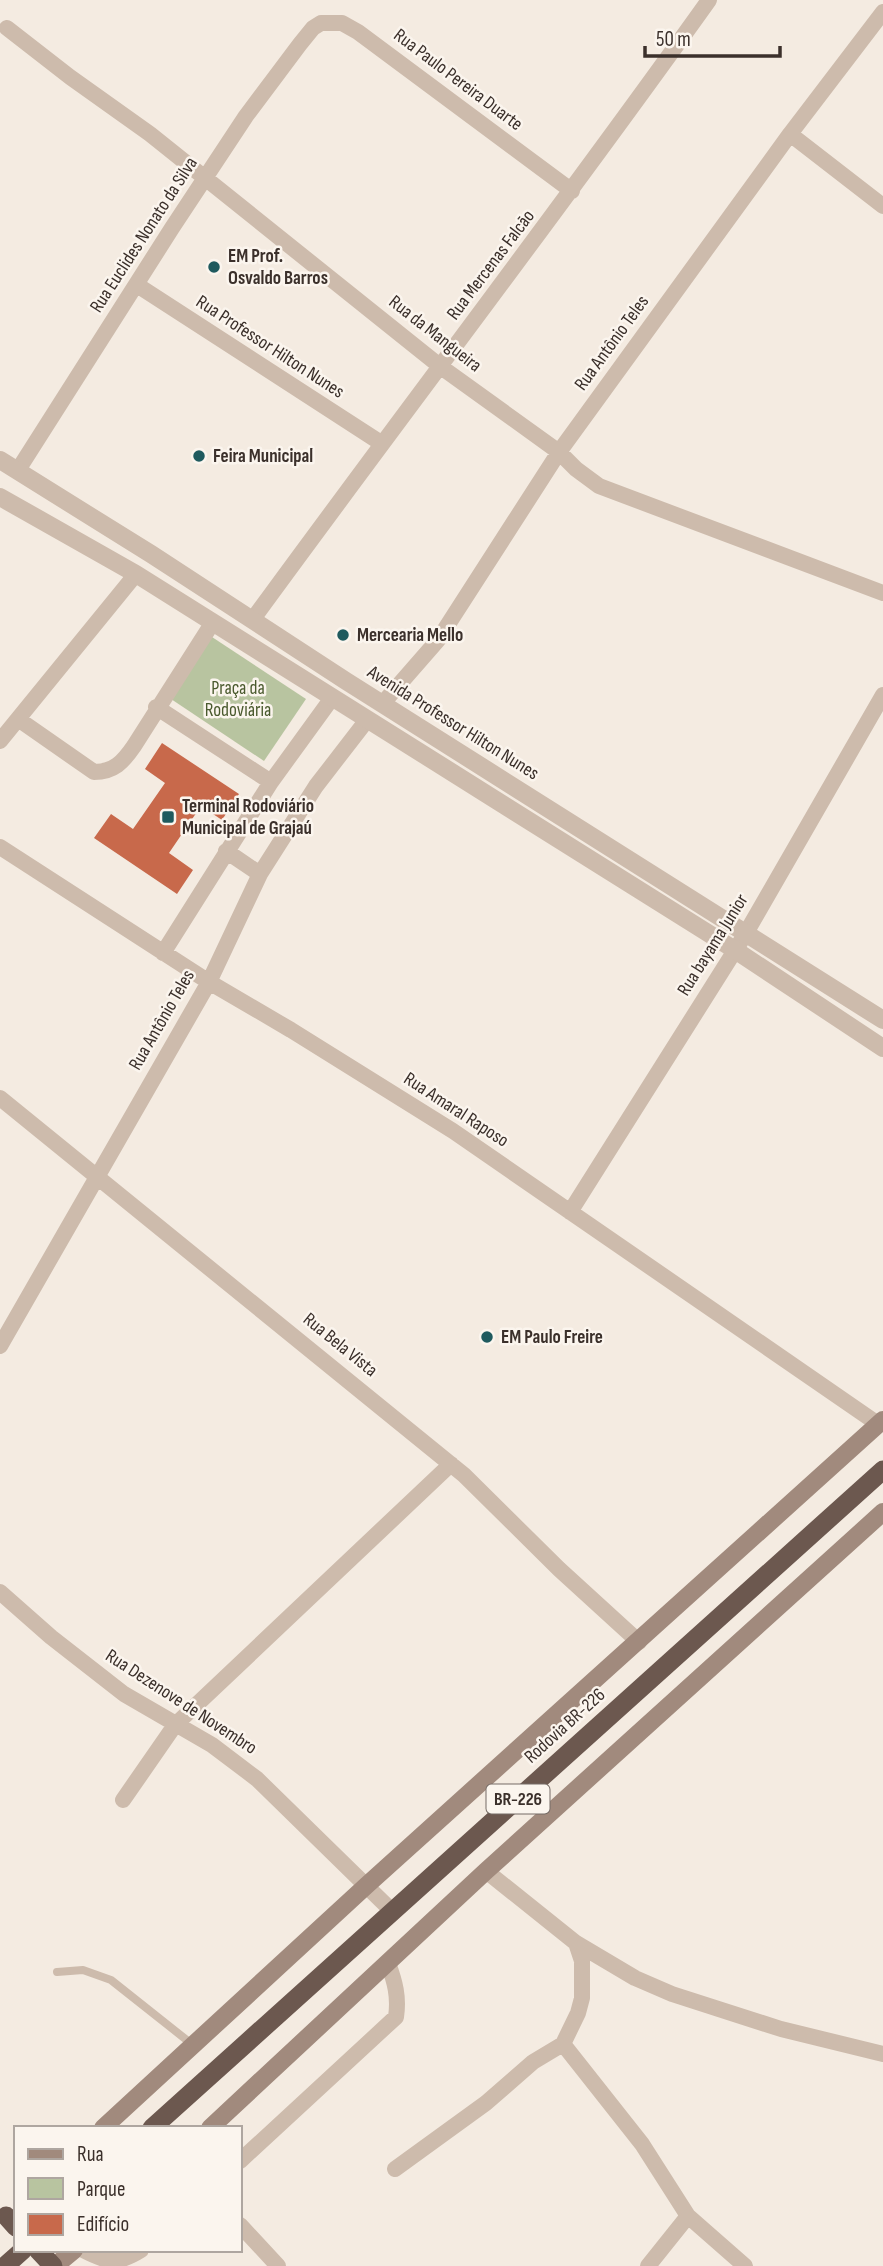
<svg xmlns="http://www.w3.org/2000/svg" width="883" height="2266" font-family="'Sofia Sans Condensed',sans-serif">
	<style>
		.green { fill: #b8c4a0 }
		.building { fill: #c8694b }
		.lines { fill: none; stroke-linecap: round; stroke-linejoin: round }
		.service { stroke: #cdbbac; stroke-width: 8 }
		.minor { stroke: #cdbbac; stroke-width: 16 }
		.tertiary { stroke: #cdbbac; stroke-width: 18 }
		.secondary { stroke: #a18a7d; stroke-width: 18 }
		.trunk { stroke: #6c584f; stroke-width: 19 }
		.poi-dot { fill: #1f5a5e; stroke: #fbf5ee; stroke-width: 2.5 }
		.labels { text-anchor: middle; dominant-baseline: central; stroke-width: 5; stroke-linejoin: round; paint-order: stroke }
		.shield { fill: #fbf5ee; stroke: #756b66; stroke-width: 2 }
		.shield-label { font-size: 18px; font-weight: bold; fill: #3b302b }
		.street-label { font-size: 19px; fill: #3b302b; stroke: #fbf5ee }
		.poi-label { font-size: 19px; font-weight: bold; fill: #3b302b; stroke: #fbf5ee; text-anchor: start }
		.park-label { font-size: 19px; fill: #4a5a2e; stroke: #fbf5ee }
	</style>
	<rect width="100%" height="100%" fill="#f4ebe1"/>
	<!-- green -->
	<path class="green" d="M212 637 306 699 264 761 171 699Z"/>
	<!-- building -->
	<path class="building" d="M162 743 239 794 222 820 201 806 169 853 193 870 177 894 94 838 111 814 133 829 165 783 145 769Z"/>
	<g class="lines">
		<!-- service -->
		<path class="service" d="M57 1972 83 1970 111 1980 193 2045"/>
		<!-- minor -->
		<path class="minor" d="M7 28 70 77 150 134 441 367 559 452 576 469 599 486 883 593
			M790 134 883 206
			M137 285 381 443
			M18 470 172 228 246 116 300 44 313 28 321 23H342L358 32 572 191
			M253 619C404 412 560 209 709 0
			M383 703 438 640 559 452 790 134 883 12
			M156 707 271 782
			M18 719 94 772C114 772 123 762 134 746L213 622
			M0 741 136 574
			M0 847 209 982 291 1030 453 1131 878 1424
			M226 851 260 874
			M163 953 271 782 332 698
			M0 1098 464 1475 559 1569 639 1642
			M570 1212 746 933 883 695
			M0 1346 209 982 260 874 316 786 367 720
			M0 1592 51 1637 124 1694 212 1745 257 1779 393 1912
			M123 1800 175 1725 451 1464
			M486 1871 576 1943 635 1978 672 1994 781 2029 883 2054
			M563 2044 642 2144 688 2216 745 2266
			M240 2161 396 2017C399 1997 395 1982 388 1963
			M395 2169 486 2103 533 2062 563 2044 578 2013 582 1998V1961L576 1943
			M240 2225 278 2266
			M83 2250C108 2263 117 2265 141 2250
			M648 2266 688 2216"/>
		<!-- tertiary -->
		<path class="tertiary" d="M0 460 151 554 346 681 883 1020
			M0 497 136 574 735 950 883 1048"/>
		<!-- secondary -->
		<path class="secondary" d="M103 2128 367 1885 883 1420
			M210 2128 486 1871 883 1512
			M55 2266 74 2250"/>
		<!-- trunk -->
		<path class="trunk" d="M152 2128 883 1470
			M6 2216 16 2227
			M38 2250 53 2266
			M5 2266 23 2250"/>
	</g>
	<!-- markers -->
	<g class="poi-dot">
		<circle cx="214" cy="267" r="7"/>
		<circle cx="199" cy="456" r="7"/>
		<circle cx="343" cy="635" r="7"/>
		<rect x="161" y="810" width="14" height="14" rx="3.5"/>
		<circle cx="487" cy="1337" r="7"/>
	</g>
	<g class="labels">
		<!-- shield labels -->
		<rect class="shield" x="486.5" y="1784.5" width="63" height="29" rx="5"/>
		<g class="shield-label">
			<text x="518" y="1799">BR-226</text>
		</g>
		<!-- street labels -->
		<g class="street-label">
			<text transform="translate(458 80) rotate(37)">Rua Paulo Pereira Duarte</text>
			<text transform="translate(144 235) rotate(-57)">Rua Euclides Nonato da Silva</text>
			<text transform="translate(491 265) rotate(-53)">Rua Mercenas Falcão</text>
			<text transform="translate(435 334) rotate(38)">Rua da Mangueira</text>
			<text transform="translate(612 343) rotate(-54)">Rua Antônio Teles</text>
			<text transform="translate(270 347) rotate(33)">Rua Professor Hilton Nunes</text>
			<text transform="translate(453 723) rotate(32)">Avenida Professor Hilton Nunes</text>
			<text transform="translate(713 945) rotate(-58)">Rua bayama Junior</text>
			<text transform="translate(162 1020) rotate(-60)">Rua Antônio Teles</text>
			<text transform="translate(456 1110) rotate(33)">Rua Amaral Raposo</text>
			<text transform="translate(340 1345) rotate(39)">Rua Bela Vista</text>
			<text transform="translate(181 1702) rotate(33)">Rua Dezenove de Novembro</text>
			<text transform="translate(565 1726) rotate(-42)">Rodovia BR-226</text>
		</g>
		<!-- poi labels -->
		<g class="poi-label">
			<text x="228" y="256">EM Prof.<tspan x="228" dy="22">Osvaldo Barros</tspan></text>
			<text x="213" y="456">Feira Municipal</text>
			<text x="357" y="635">Mercearia Mello</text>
			<text x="182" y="806">Terminal Rodoviário<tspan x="182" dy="22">Municipal de Grajaú</tspan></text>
			<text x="501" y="1337">EM Paulo Freire</text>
		</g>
		<!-- park labels -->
		<g class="park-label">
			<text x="238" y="688">Praça da<tspan x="238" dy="22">Rodoviária</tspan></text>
		</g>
	</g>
	<!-- legend -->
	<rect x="14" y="2126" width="228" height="126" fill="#fbf5ee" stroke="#aea6a0" stroke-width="2"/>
	<rect x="28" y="2149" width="35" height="10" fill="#a18a7d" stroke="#aea6a0" stroke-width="2"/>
	<text x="77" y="2161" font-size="21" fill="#3b302b">Rua</text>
	<rect x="28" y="2178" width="35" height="21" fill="#b8c4a0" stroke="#aea6a0" stroke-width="2"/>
	<text x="77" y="2196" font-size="21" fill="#3b302b">Parque</text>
	<rect x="28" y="2214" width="35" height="21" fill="#c8694b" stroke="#aea6a0" stroke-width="2"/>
	<text x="77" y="2231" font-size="21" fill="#3b302b">Edifício</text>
	<!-- scale -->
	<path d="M645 46v10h135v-10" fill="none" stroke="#3b302b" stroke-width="3.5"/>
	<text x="656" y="46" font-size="21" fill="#3b302b" stroke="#fbf5ee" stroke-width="5" paint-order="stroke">50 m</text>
</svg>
